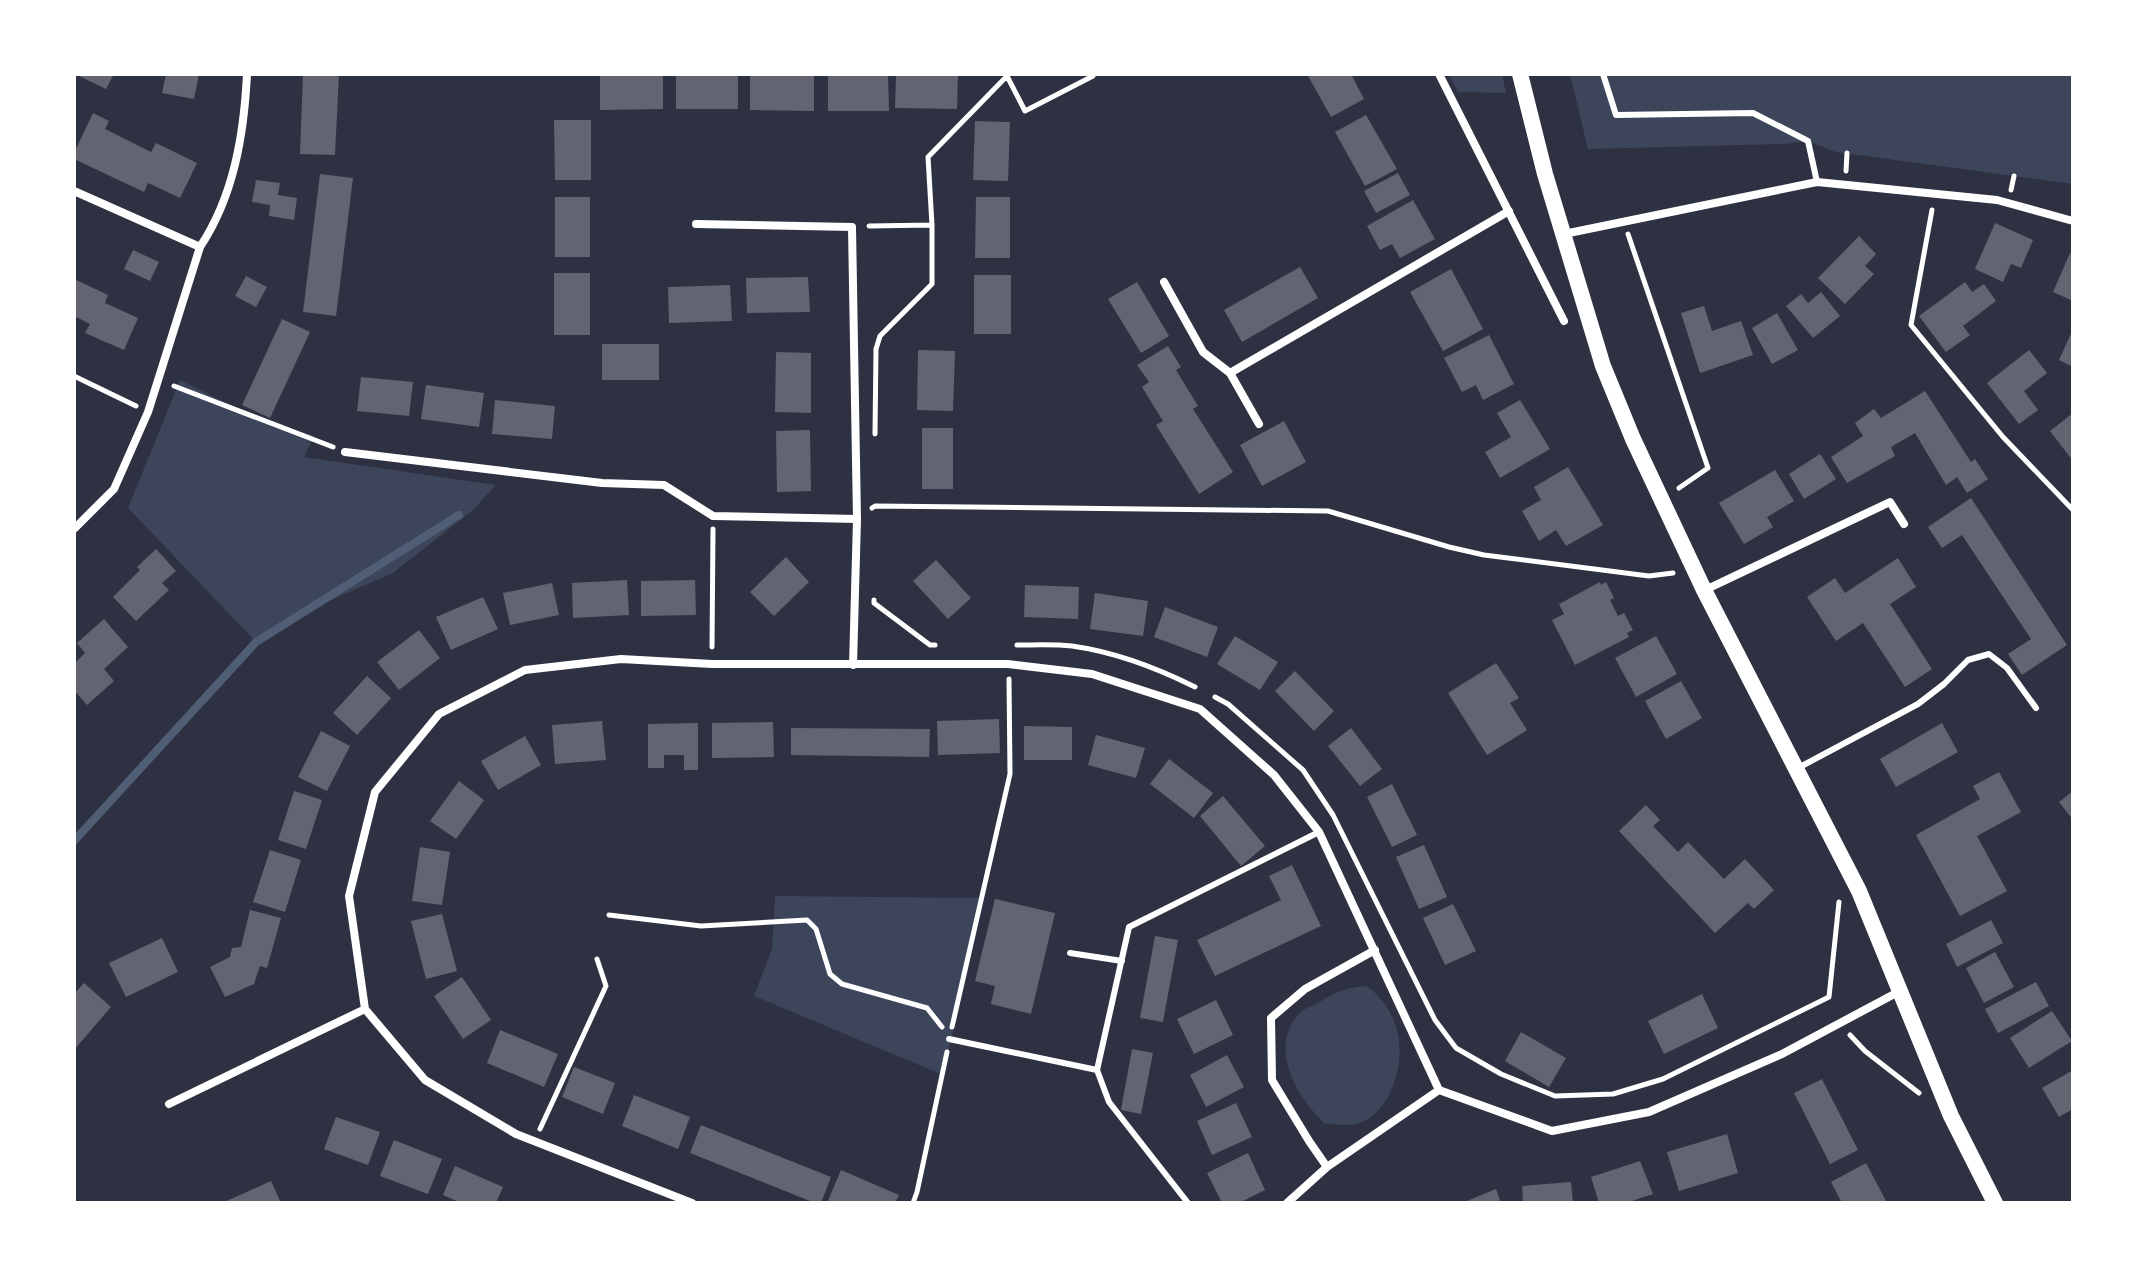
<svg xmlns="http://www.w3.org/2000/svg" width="2147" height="1277" font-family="'PT Sans Narrow',sans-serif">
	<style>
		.green { fill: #3c4559 }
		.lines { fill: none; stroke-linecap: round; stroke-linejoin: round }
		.stream { stroke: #4f5d75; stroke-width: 8 }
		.building { fill: #626471 }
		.path { stroke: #fff; stroke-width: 5 }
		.service { stroke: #fff; stroke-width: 6 }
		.minor { stroke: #fff; stroke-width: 8 }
		.secondary { stroke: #fff; stroke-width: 16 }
	</style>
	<rect width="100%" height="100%" fill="#2d3142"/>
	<!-- green -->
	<path class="green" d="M1449 74H1502L1506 93 1458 92Z
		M1570 74H2073V184L1836 152 1808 141 1784 144 1588 149Z
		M180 380 248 414 314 436 304 457 496 485 472 511 393 573 310 609 256 642 128 508Z
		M775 896 983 898 943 1075 754 996 772 949Z
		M1367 986C1403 1014 1408 1057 1388 1097 1382 1108 1370 1121 1356 1124 1347 1126 1335 1124 1325 1124 1298 1098 1267 1049 1299 1014 1304 1008 1314 1005 1321 1001 1339 990 1346 988 1367 986Z"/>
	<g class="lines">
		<!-- stream -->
		<path class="stream" d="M74 841 256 642 459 515"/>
	</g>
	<!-- building -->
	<path class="building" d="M75 74H114L106 89Z
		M166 74H199L194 99 162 93Z
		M303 74H339L335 155 300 154Z
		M663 74V109L600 110V75Z
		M676 74H738V109H676Z
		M750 74 814 75V111L750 110Z
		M896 74H958L957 109 895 108Z
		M1307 74H1351L1364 99 1331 117Z
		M828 76H888L889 111H828Z
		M93 113 109 121 105 129 151 152 156 143 197 163 180 198 148 183 144 192 74 159V153Z
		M1366 115 1397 169 1365 186 1335 132Z
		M554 120H591V180H555Z
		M975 121 1010 122 1008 181 973 180Z
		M1398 173 1410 195 1376 213 1364 191Z
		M320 174 353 178 336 316 303 312Z
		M256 180 280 183 278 195 297 198 294 220 269 216 270 205 252 202Z
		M555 197H590V257H555Z
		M976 197H1010V258H975Z
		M1413 200 1435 239 1400 258 1392 244 1380 250 1367 226Z
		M1995 223 2033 240 2021 268 2011 264 2003 282 1975 269Z
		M1859 236 1876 254 1865 266 1874 274 1845 304 1818 278Z
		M133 250 159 262 150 281 124 269Z
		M2070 253 2073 255V301L2053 292Z
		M1300 267 1318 298 1242 342 1224 310Z
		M1451 269 1483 329 1443 351 1410 292Z
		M554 273H590V335H554Z
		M974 275H1011V334H974Z
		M246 276 267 287 256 307 235 296Z
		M808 277 810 312 747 313 746 278Z
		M74 279 108 295 105 303 138 318 124 350 85 333 90 324 74 316Z
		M1137 282 1169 336 1141 353 1108 299Z
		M1965 282 1972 292 1984 284 1996 301 1963 326 1970 335 1946 352 1919 316Z
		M730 285 732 321 669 323 668 287Z
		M1821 292 1840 316 1813 338 1786 306 1801 294 1808 303Z
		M1704 306 1712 331 1741 321 1753 355 1700 373 1681 313Z
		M1777 313 1798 350 1772 364 1752 328Z
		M282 319 310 332 270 418 242 405Z
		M2073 329V367L2059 360Z
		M1489 335 1514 384 1483 400 1476 385 1462 392 1444 358Z
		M602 344H659V380H602Z
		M1168 346 1181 367 1176 370 1198 406 1193 409 1233 472 1199 494 1156 425 1163 421 1142 387 1149 382 1137 365Z
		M918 350 955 351 953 411 917 410Z
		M2029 350 2047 373 2024 391 2038 410 2019 424 1987 383Z
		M776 352 811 353V413L775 412Z
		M361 377 413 382 409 416 357 411Z
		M426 385 484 393 479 427 421 419Z
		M1925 391 1971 462 1975 459 1988 479 1967 493 1957 477 1946 485 1915 433 1891 447 1895 456 1847 483 1831 457 1863 436 1855 423 1874 409 1881 418Z
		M495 400 555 406 552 439 492 434Z
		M1520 400 1550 449 1500 478 1485 452 1511 437 1497 413Z
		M2073 413V461L2050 431Z
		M1284 421 1306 462 1262 486 1240 445Z
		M922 428H953V489H922Z
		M810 430 811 491 777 492 776 431Z
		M1820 454 1836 479 1804 499 1789 474Z
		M1568 467 1603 525 1566 546 1556 530 1539 541 1522 511 1541 500 1534 487Z
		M1775 470 1794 501 1767 517 1773 527 1744 544 1719 503Z
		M1971 498 2067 645 2022 675 2008 654 2031 639 1962 535 1942 548 1928 527Z
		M156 549 176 571 162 583 169 590 136 621 113 597 140 570 137 567Z
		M786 557 809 582 774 616 750 592Z
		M1898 558 1916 587 1890 604 1932 669 1905 687 1863 623 1836 641 1807 597 1835 578 1845 593Z
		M936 560 971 598 948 619 913 581Z
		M627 580 629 615 573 618 572 583Z
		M695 580 696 615 641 616V581Z
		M1600 582 1601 585 1606 582 1614 598 1610 600 1618 616 1624 613 1633 630 1627 633 1629 637 1575 665 1552 620 1564 614 1559 604Z
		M552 583 559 615 510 625 503 593Z
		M1025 585 1079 587 1078 619 1024 617Z
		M1095 593 1148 601 1143 636 1090 629Z
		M483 597 498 629 451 650 436 617Z
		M1165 607 1218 627 1207 657 1154 637Z
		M104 619 128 647 104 669 114 681 87 705 74 690V664L85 653 77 643Z
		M419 630 440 658 399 690 377 662Z
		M1235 636 1278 662 1260 690 1217 664Z
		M1656 636 1677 674 1636 697 1615 658Z
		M1496 663 1519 698 1510 703 1527 730 1487 755 1448 693Z
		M1295 671 1334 711 1314 731 1275 691Z
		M367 676 391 698 357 735 333 713Z
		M1681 681 1702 718 1666 739 1645 701Z
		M999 719 1000 753 938 755 937 721Z
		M602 721 606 760 555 764 552 725Z
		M773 722 774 757 712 758V723Z
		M698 723V770H684V755H664V768H648V724Z
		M1942 723 1958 752 1896 787 1880 759Z
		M1024 726 1072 727V760H1024Z
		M791 728 930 729 929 757 791 755Z
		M1351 728 1382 769 1360 786 1328 746Z
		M321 731 350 746 327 791 298 777Z
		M1096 735 1145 748 1136 778 1088 765Z
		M525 736 541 765 498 790 481 761Z
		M1169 759 1213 793 1194 818 1150 784Z
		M1999 772 2021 812 1977 836 2007 891 1960 916 1916 835 1980 799 1973 786Z
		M459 781 484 800 456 839 430 821Z
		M1392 784 1417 835 1392 847 1367 797Z
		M294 791 322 800 306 849 278 840Z
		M2073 791V820L2059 802Z
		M1223 796 1265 846 1241 866 1200 816Z
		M1646 805 1660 820 1653 826 1678 852 1688 842 1724 879 1745 859 1774 890 1754 909 1748 903 1715 933 1619 831Z
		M1424 845 1447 897 1419 909 1396 857Z
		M420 847 450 852 442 905 412 901Z
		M270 850 301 860 285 912 253 902Z
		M1292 865 1321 926 1215 976 1197 940 1281 900 1269 876Z
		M995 899 1055 913 1031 1014 991 1004 995 986 975 981Z
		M1453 904 1476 951 1445 965 1423 918Z
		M250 910 281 918 267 968 260 966 254 984 225 997 210 967 230 957 232 948 241 947Z
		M442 914 457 971 426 979 411 921Z
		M1991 920 2003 943 1957 967 1946 944Z
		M1155 936 1178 940 1163 1022 1140 1018Z
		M162 938 178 972 126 997 109 963Z
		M1995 952 2014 987 1984 1003 1966 968Z
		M462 977 491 1020 463 1039 434 996Z
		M2036 982 2049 1006 1998 1033 1985 1009Z
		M84 983 111 1007 74 1050V994Z
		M1702 994 1718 1028 1664 1054 1648 1021Z
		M1216 1000 1233 1035 1194 1054 1177 1019Z
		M2052 1011 2072 1041 2029 1068 2010 1038Z
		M500 1030 558 1054 544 1087 487 1063Z
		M1521 1032 1566 1058 1549 1087 1505 1061Z
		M1132 1049 1153 1053 1141 1114 1121 1110Z
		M1227 1055 1244 1087 1206 1107 1190 1075Z
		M574 1067 615 1083 603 1114 562 1097Z
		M2073 1070V1109L2059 1117 2042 1088Z
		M1822 1079 1858 1150 1830 1164 1794 1093Z
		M634 1095 690 1117 678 1149 622 1126Z
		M1236 1103 1252 1137 1212 1155 1197 1121Z
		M336 1117 380 1132 368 1165 324 1149Z
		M701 1125 831 1177 821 1203H815L690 1153Z
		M1727 1134 1738 1173 1679 1191 1667 1152Z
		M394 1140 442 1159 428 1194 380 1176Z
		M1248 1153 1265 1190 1239 1203H1222L1207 1173Z
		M1640 1161 1653 1194 1626 1203H1599L1591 1177Z
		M1866 1163 1886 1201 1882 1203H1842L1831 1182Z
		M455 1166 503 1187 496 1203H461L443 1195Z
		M841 1170 899 1195 895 1203H827Z
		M271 1181 281 1203H222Z
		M1571 1182 1573 1203H1523L1522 1186Z
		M1496 1189 1501 1203H1462Z"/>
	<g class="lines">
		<!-- path -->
		<path class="path" d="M1846 171 1847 153
			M2011 190 2014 176
			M1932 210 1911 325 2003 437 2073 510
			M869 226 932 225 928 157 1007 76 1025 111 1093 76 1092 74
			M1628 234 1708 468 1679 488
			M74 376 136 406
			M174 386 333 447
			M875 434 876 349 880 336 932 284V225
			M872 508 875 506 1328 511 1449 547 1484 555 1649 576 1673 573
			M874 600V603L930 645H935
			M1017 645C1035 645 1054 644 1072 646 1115 652 1157 668 1195 687
			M712 647 713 529
			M1215 697 1228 704 1303 770 1333 815 1435 1020 1456 1048 1501 1074 1555 1096 1613 1094 1663 1079 1829 997 1839 902
			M609 915 701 926 807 920 816 929 830 974 842 984 927 1008 942 1027
			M952 1027 1010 774 1009 679
			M1850 1035 1865 1051 1919 1093
			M540 1129 606 986 597 959
			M913 1203 917 1192 947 1052"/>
		<!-- service -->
		<path class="service" d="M1603 74 1616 115 1753 113 1808 141 1817 182
			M1798 768 1918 704 1944 684 1968 660 1989 654 2007 668 2036 708
			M1070 953 1122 961
			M949 1039 1097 1070
			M1188 1203 1109 1102 1097 1070 1129 927 1319 832"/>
		<!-- minor -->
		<path class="minor" d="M1439 74 1564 321
			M74 191 200 247
			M696 224 852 227 857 519 853 665
			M1564 234 1817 182 1997 200 2073 221
			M1164 282 1203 352 1230 373
			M1259 424 1230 373 1509 211
			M345 452 602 483 664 485 713 516 857 519
			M74 529 114 489 148 412 200 247C234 196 244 134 247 74
			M1705 590 1890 502 1904 524
			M169 1104 365 1009
			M1327 1167 1309 1141 1272 1080 1271 1018 1305 989 1375 950
			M692 1203 516 1134 425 1080 365 1009 349 896 375 792 439 714 525 670 621 659 712 664H1008L1092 674 1200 709 1274 775 1319 832 1439 1090 1552 1131 1649 1112 1782 1054 1900 991
			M1287 1203 1327 1167 1439 1090"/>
		<!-- secondary -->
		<path class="secondary" d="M1520 74 1545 174 1603 366 1633 439 1704 590 1859 891 1951 1116 1995 1203"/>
	</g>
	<!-- border -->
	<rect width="2147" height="1277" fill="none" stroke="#ffffff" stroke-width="152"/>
</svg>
